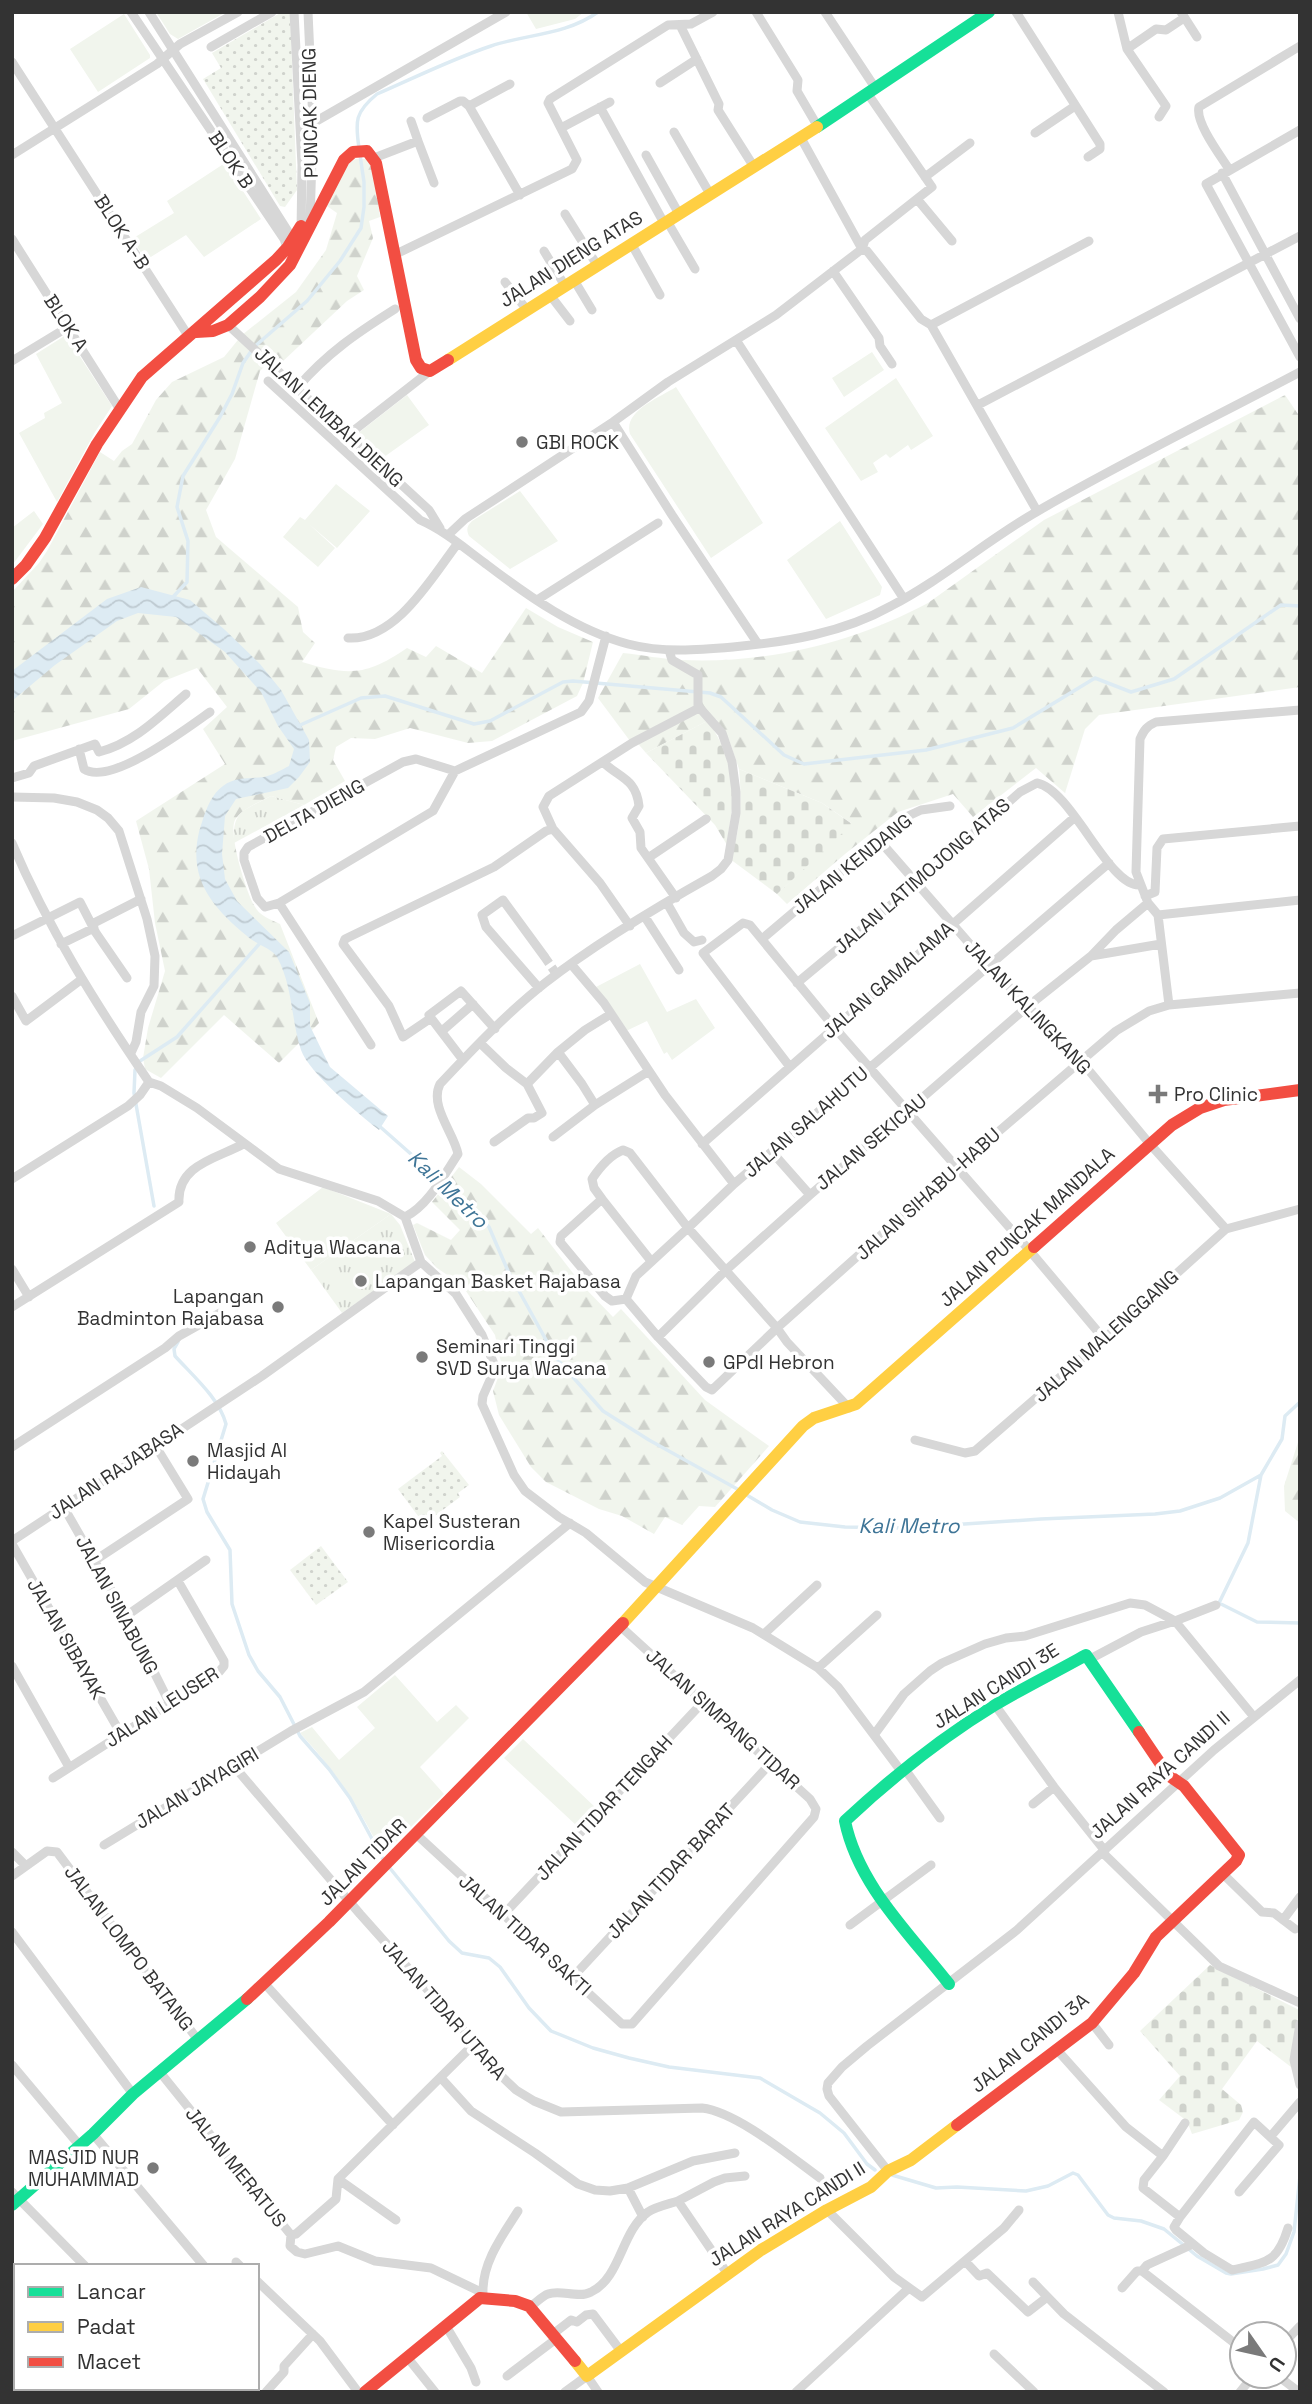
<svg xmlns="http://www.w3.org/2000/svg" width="1312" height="2404" viewBox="0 0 1312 2404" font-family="'Space Grotesk',sans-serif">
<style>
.grass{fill:#f1f5ed}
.forest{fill:url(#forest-firs)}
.cemetery{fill:url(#cemetery-stones)}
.park{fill:url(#park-tufts)}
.garden{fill:url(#garden-dots)}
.water{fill:url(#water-waves)}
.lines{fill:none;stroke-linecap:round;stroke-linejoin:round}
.stream{stroke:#ddebf3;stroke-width:3.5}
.street-tunnel{stroke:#d6d6d6;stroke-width:9;stroke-dasharray:9 4.5;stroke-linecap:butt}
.street{stroke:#d7d7d7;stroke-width:9}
.fast{stroke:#16e098;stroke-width:12}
.slow{stroke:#ffcf43;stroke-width:12}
.jam{stroke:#f24e42;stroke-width:12}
.poi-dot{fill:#7a7a7a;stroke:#fff;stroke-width:2.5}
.labels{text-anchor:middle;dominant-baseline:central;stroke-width:7;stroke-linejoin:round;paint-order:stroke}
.street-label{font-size:19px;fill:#333;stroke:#fff}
.poi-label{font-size:19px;fill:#333;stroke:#fff;text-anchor:start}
.water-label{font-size:21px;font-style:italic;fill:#3f7597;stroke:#fff}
</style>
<defs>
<pattern id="forest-firs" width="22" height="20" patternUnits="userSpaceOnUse" patternTransform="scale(1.75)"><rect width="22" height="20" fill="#f1f5ed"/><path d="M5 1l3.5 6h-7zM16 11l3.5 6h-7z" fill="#cfd2cc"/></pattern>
<pattern id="cemetery-stones" width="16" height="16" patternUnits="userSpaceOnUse" patternTransform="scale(1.75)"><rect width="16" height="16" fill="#f1f5ed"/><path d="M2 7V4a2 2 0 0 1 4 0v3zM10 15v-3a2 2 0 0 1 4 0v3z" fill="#cfd2cc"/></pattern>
<pattern id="park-tufts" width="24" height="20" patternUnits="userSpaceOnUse" patternTransform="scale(1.75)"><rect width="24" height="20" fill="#f1f5ed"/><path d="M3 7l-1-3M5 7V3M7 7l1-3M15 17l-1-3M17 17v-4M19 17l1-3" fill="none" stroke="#cfd2cc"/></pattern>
<pattern id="garden-dots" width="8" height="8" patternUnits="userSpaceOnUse" patternTransform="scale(1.75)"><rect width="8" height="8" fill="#f1f5ed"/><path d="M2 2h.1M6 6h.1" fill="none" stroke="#cfd2cc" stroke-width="1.8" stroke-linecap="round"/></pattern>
<pattern id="water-waves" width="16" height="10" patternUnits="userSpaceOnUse" patternTransform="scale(1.75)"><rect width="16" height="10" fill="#ddebf3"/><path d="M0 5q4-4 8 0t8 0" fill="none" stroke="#becad1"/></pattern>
</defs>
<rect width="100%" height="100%" fill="#fff"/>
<path class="grass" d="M156,12H226L178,39L170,34Z
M526,12H584L575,19L536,29Z
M124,14L150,55V58L98,92L70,49Z
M225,163L261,219L204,257L186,235L146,260L132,239L174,213L167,201Z
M66,335L112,406L95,432L57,502L19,433L45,418L44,413L62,403L36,354Z
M872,352L884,370L844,397L832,378Z
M896,378L933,436L911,450L908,445L890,458L886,454L873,463L878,472L861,481L825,428Z
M676,387L763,523L711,558L630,434C623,411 659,398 676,387Z
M407,395L429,425L384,457L357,434Z
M336,484L370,511L337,548L309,524L335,548L318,567L283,537L300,517L305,520Z
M520,491L558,541L510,569L469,536C466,529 467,526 472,521Z
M34,511L43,524L13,564L12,528Z
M840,521L882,587L880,595L826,619L787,560Z
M640,964L667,1012L696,999L715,1028L672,1060L667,1052L664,1054L647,1021L626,1031L596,987Z
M323,1187L391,1214L311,1270L276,1223Z
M395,1675L437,1722L456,1705L469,1718L420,1767L444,1794L383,1855C358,1806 338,1774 300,1733L312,1727L339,1760L375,1728L357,1707Z
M523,1739L595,1807L577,1826L504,1758Z"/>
<path class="forest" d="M355,159H369L374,168L380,217L369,221L373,238L357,276L364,290L347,301L281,363L274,356L260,371L235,459L206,510L216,537L298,607L303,632L315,643L302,662C349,676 366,676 407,648L426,657L436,646L482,673L526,608L558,627L593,642L583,683L577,696L492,741L468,743L410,728L375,739L351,738L336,747L333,760L345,781L304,805L271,796C260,802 241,809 235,820C228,833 246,892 254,905C259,916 270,919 280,924L319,1023L279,1063L224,1015L161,1078L145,1069L143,1058L148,1028L165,971L155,923L149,869L136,821L225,764L203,729L227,707L197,668L164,681L129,709L12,741V592L39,563L47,551L100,452L114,461L122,451L132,444L156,400L172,382L224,357L242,335L296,292L326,250L337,213L324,204L343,168Z
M1285,395L1300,417V687L1099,715L1085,729L1065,793L1036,768L973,817L953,794L898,812L845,854L787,904L777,894L851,823L822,803L739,769L729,740L716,719L707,721L646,753L634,739L630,741L598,698L623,653C642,655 662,659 681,660C767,664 853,643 928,603L1044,520Z
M459,1167L481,1184L531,1234L538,1228L583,1286L613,1317L621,1309L705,1400L769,1446L715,1507L699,1506L682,1525L665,1517L654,1534L622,1516L599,1509L546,1482L531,1467L499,1415L493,1391L502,1367L495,1335L462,1285L437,1268L425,1255L413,1225L417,1223L451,1240L460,1230L432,1202Z
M1300,1436V1523L1285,1511L1284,1486Z"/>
<path class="cemetery" d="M707,721C723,740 732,768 733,794C733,811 728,829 727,845L715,825L646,753Z
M739,769L822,803L852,824L777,894L730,859C741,830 742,801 739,769Z
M1210,1965L1299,2010L1291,2067L1257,2041L1222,2089L1241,2105L1243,2112L1239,2120L1192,2134L1187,2121L1159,2100L1180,2076L1140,2031Z"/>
<path class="park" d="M271,796L304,805L234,843C232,809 244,811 271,796Z
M391,1214L400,1225L415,1262L342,1313L311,1270Z"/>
<path class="garden" d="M282,12H290L297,190L285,207L280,206L203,79L221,68L212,53Z
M442,1451L469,1485L458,1493L460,1497L424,1524L398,1489L442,1456L440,1453Z
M321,1546L348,1582L316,1605L290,1570Z"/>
<path class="water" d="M141,587L190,600L225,630L260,664L281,690L309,740L310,762L299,777L288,788L236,799L225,816L222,854L225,879L237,901L289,952L310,1003V1026L330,1067L388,1116L379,1130C359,1114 309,1073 301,1050C291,1020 293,986 277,957C272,948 255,944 247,936C212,907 188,879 199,832C204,816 209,796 223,786C236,776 250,779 264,777C273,775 281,770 289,766L294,749L278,726L261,692L225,652L176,617L138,613L117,621L55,665L12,701V671L107,599Z"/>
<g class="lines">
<path class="stream" d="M359,148C355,121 355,112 377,94C414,78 452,59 491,46C527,34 566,35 598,12
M172,598L187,582L188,541L177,507L183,476L220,417L232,394L243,363L254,347L307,301L340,261L361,228L364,207V182L360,155
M298,726L361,698L385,696L474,724L490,721L563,682L573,681L710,693L721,697L784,755L804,764L926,750L1013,728L1095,678L1131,692L1174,679L1281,605L1300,606
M377,1124L463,1200L489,1227L508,1271L556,1358L603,1411L649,1440L739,1490
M154,1206L134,1093L135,1070L140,1061L177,1037L261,942
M186,1329L197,1314
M178,1342L174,1349L175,1356C193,1376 219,1398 226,1424L203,1499L207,1512L230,1550L232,1604L249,1655L258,1671L280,1697L300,1736L329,1769L350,1798L384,1861
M1261,1475L1248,1543L1219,1603L1257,1622L1300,1623
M745,1494L772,1510L800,1522L845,1527L903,1528L1041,1519L1155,1514L1180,1511L1220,1498L1261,1475L1282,1439L1285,1416L1300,1402
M389,1867L449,1941L462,1953L489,1958L500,1967L529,2008L551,2031L593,2048L629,2058L669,2067L760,2078L820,2113L844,2133L867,2164L875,2170
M892,2175L936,2188L957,2187L1026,2191L1048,2186L1073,2173L1078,2175L1108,2215L1114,2218L1141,2221L1164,2229L1197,2256L1226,2273L1231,2274L1263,2269L1278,2265L1286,2254L1294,2232L1300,2176"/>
<path class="street-tunnel" d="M544,956L555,972"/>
<path class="street" d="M131,12L284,239L288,250
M149,12L294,241
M294,12L302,165L301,231
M308,12L313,123L310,223
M756,12L798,80L797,91L818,127
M825,12L876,89
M1016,12L1100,144V149L1088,157
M1118,12L1127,49L1166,106L1159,117
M1181,12L1197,37
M680,25L719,104L718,110L754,167
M211,47L272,12
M1127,49L1156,29L1166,30L1184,18
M12,62L189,337
M660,83L697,59
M510,84L469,106L520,195
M600,107L664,223
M427,118L460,101H463L469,106
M411,121L418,141
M300,126L313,123L506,12
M561,128L610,102
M1300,130L1206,184L1300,357
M674,132L710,194
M1035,133L1075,106
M801,138L862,249L867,251L921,319L931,325L1037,511
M12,155L157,64L180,44L238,12
M646,155L679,214
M374,158L418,141L434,183
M1229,169C1220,155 1195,122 1199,107L1300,46
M1222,173L1300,319
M925,177L970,143
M917,199L952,241
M565,214L597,265
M667,221L695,269
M12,239L119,408
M631,243L660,295
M544,251L565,286
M396,254L572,169L577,160L548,103L550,99L668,25L691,24L713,12
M833,271L879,338L880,346L892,364
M574,280L592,310
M505,282L527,310
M550,295L570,321
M228,325L429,510L440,528
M931,325L1089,241
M736,340L904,599
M12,361L68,327
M268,381L420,520C445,531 464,548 486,564C528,596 576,630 628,644C662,653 699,650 733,647C787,642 843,633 891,606C943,579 987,540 1038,511C1123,462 1213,418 1300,372
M297,388C327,353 357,333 395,309
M978,405L1300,236
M613,422L672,515L758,644
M348,435L430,371
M448,535L465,519L613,422L668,382L776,315L862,249L865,240L932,187L868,94
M537,600L658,523
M348,638C396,641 432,577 458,543
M79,749L84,769C110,787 187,728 210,712
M603,762C619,778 636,778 639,806L632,818L640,832L641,848L676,898
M455,771L433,811L279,903L265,907L257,898L244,860V853L248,847L403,762L416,759L455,771L581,712L589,701L606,636
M12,778L29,773L34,766L95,744L99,752C134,743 159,717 186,694
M12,797L54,798L77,802L97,810L108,818L119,831L147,919L155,956L154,986L141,1012L136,1042L131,1053
M553,829L543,807L549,796L632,743L699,708
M879,840L989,966L1081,1061L1149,1143L1226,1229
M12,843C48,928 97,1006 149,1082L161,1086L197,1108L279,1169L378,1201L405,1217L421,1262L456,1294L482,1335L494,1364V1371L483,1396L482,1404L514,1475L525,1491L559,1517L586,1533L645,1582L753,1628L818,1668L838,1687L901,1771
M648,858L706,819
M1145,896L1155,892L1157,848L1163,839L1300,826
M279,903L371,1045
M667,903L684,933L694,942L702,940
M1148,903L1116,930L1091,956L1161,944
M1158,915L1300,900
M645,917L679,970
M92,924L141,899
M12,936L80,902L96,933L127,978
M762,939L906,817L921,810L950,806
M61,944L94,928
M571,964L604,1003L665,1095L734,1184
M797,983L916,884L1020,792L1037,783C1072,790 1109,888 1140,885
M539,988L486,927L482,915L503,900L544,956
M12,996L26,1021L82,979
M1169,1005L1158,915L1148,903L1136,872L1140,739C1144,730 1147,726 1156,722L1300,710
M431,1018L429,1015L461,991L495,1029
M442,1031L473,1004
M480,1043L506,1068L527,1084L558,1052L585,1030L611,1014
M558,1052L582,1084L595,1105
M463,1060L431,1018L403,1037L389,1006L343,944L345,939L494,867L546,831L553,829L600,883L630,926
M790,1067L703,953L743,923L750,925L834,1027L1030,1251L1104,1339
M553,1137L595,1105L649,1071
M494,1142L528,1118H534L542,1113L527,1084
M702,1144L1075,817
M772,1152L810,1195
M12,1179L128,1106L140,1095L149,1082
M602,1199L651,1261
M405,1217C428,1206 444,1175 458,1154C454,1133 429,1106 440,1084C473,1049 507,1013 545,983C596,943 655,908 712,876L721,869L728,860L736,813V792L732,762L722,733L698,706V675L672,660L669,650
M12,1269L29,1297
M626,1299L612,1301L605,1296L560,1242L561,1236L602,1199L594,1188L592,1179C600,1167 610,1155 623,1150L630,1153L688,1228L636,1276L626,1299L658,1337L706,1387L712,1390L777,1328L963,1162L1081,1061L1116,1031L1149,1011L1169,1005L1300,993
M12,1307L179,1202C177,1164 219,1158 243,1144
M658,1337L725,1271L810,1195L1027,1007L1091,956
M849,1408L787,1342L777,1328L688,1228L734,1184L1109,863
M915,1440L965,1453L975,1451L1104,1339L1226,1229L1300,1209
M12,1447L165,1348L179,1336L220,1313
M63,1506L126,1616L170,1704
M12,1541L262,1376L421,1262
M12,1544L121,1734
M94,1561L188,1499L155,1445
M126,1616L206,1560
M764,1634L817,1585
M1090,1659L1141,1632L1175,1621L1254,1717
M12,1666L69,1767
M818,1668L877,1615
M995,1705L1054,1787L1105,1851
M874,1735L904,1694L930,1671L942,1663L985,1644L1006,1638L1025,1636L1130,1603L1145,1605L1175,1621L1216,1605
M233,1765L360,1914L475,2043L494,2069L516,2090L534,2101L561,2112L702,2108C737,2112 791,2157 820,2178
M904,1768L940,1818
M53,1778L219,1672L224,1666V1661L178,1581
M1033,1804L1054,1787
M417,1835L622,2024H632L814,1817L816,1809L810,1799L620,1626
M104,1845L291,1731L364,1692L570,1523
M12,1852L25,1865
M1103,1853L1219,1966L1300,2003
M1223,1874L1262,1912L1274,1913L1295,1929
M12,1876L47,1851L57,1852L198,2040
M503,1915L704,1701
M1283,1920L1300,1897
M850,1925L931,1865
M12,1932L133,2094
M572,1978L770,1764
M265,1984L393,2125
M1092,2023L1109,2045
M1300,2024L1294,2060L1300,2085
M1058,2051L1126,2127L1163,2156L1144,2180L1143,2188L1180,2217L1174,2227L1176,2230L1204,2253L1232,2270C1266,2262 1277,2264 1288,2228
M12,2065L80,2146
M159,2071L291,2235L296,2234L336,2199L338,2179
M441,2078L471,2111L535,2153L578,2184L595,2190L610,2191L628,2188L693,2161L735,2153
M93,2134L204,2266
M1271,2136L1300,2102
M1163,2156L1185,2123
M888,2171L829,2096L827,2089L828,2083L842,2067L867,2046L1017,1930L1214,1750L1300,1680
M338,2179L475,2043
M338,2179L396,2220
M628,2188L643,2217
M12,2192L85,2266
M678,2201L714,2182L725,2178L745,2176
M827,2210L894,2277L922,2297L1004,2228L1019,2210
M1180,2217L1254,2122L1279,2145L1239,2192
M291,2235L290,2246L297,2252L305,2254L338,2246L375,2261L431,2268L483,2293L480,2298
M1193,2244L1147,2265L1142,2271L1242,2349
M965,2261L979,2276L987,2273L1028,2312L1046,2298
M236,2262L240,2266
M257,2281L320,2341L358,2392
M1033,2282L1064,2314L1164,2392
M1122,2288L1137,2271H1142
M483,2293C482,2263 502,2236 518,2211
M530,2307C536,2303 542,2296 548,2294C561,2289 578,2299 591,2292C621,2278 621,2231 648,2212C655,2207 669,2204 678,2201L727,2273
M446,2326L471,2368L476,2382
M553,2334L571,2320L577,2322L586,2315L593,2314L620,2350
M12,2341L16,2345
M1284,2343L1300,2326
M994,2354L1034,2392
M407,2357L435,2392
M507,2376L556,2339
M1278,2376L1299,2392
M58,2388L61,2392
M266,2392L284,2372V2366L313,2334
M565,2392L587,2376L598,2392
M796,2392L909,2288
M1240,2392L1253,2376"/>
<path class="fast" d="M817,127L989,12
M949,1984C910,1934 858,1885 845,1821C891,1778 941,1738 995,1705C1025,1687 1056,1672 1086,1655L1139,1732
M12,2205L93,2134L133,2094L247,1999"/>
<path class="slow" d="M448,360L817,127
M623,1623L803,1426L814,1418L856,1404L1034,1247
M575,2361L587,2376L761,2250L827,2210L871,2187L888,2171L911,2160L957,2125"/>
<path class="jam" d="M196,332L213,331L228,325L260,297L290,265L344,160L353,152L367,151L376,163L416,360L421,368L430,371L448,360
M12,579L26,565L45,538L97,444L142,377L276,260L288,247L301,226
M1034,1247L1172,1125L1200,1108L1224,1100L1300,1090
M247,1999L329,1922L623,1623
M957,2125L1092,2023L1134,1973L1156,1937L1236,1861L1239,1855L1184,1786L1168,1775L1139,1732
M365,2392L480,2298L515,2301L529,2306L575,2361"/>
</g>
<g class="poi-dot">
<circle cx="522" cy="442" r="7"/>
<path d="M1154.5 1083.5h7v7h7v7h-7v7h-7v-7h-7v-7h7z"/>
<circle cx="250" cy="1247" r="7"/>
<circle cx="361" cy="1281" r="7"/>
<circle cx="278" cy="1307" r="7"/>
<circle cx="422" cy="1357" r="7"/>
<circle cx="709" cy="1362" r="7"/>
<circle cx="193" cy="1461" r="7"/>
<circle cx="369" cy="1532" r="7"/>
<circle cx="153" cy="2168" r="7"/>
</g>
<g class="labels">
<g class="street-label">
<text transform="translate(310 113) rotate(-91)">PUNCAK DIENG</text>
<text transform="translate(231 160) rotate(56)">BLOK B</text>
<text transform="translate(122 232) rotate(57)">BLOK A-B</text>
<text transform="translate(571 259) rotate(-32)">JALAN DIENG ATAS</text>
<text transform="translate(66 323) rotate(57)">BLOK A</text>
<text transform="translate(329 417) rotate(43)">JALAN LEMBAH DIENG</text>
<text transform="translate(314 811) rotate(-29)">DELTA DIENG</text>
<text transform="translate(852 864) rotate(-39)">JALAN KENDANG</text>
<text transform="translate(922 876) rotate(-41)">JALAN LATIMOJONG ATAS</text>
<text transform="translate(888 980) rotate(-41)">JALAN GAMALAMA</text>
<text transform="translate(1028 1007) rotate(47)">JALAN KALINGKANG</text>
<text transform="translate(806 1122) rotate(-41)">JALAN SALAHUTU</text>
<text transform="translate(871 1142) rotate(-40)">JALAN SEKICAU</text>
<text transform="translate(928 1194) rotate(-42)">JALAN SIHABU-HABU</text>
<text transform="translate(1027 1227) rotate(-42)">JALAN PUNCAK MANDALA</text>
<text transform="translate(1106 1336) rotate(-42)">JALAN MALENGGANG</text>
<text transform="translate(116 1471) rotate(-34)">JALAN RAJABASA</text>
<text transform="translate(117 1605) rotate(62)">JALAN SINABUNG</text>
<text transform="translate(66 1639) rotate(60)">JALAN SIBAYAK</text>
<text transform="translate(996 1686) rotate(-32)">JALAN CANDI 3E</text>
<text transform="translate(162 1707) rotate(-33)">JALAN LEUSER</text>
<text transform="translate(723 1719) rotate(42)">JALAN SIMPANG TIDAR</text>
<text transform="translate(1160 1775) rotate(-42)">JALAN RAYA CANDI II</text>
<text transform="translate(197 1788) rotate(-31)">JALAN JAYAGIRI</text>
<text transform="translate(604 1808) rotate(-47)">JALAN TIDAR TENGAH</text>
<text transform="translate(363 1862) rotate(-45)">JALAN TIDAR</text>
<text transform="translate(671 1871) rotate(-47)">JALAN TIDAR BARAT</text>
<text transform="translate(525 1935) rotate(42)">JALAN TIDAR SAKTI</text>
<text transform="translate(129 1948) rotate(53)">JALAN LOMPO BATANG</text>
<text transform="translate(444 2010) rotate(49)">JALAN TIDAR UTARA</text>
<text transform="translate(1030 2043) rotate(-39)">JALAN CANDI 3A</text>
<text transform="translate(236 2167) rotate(51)">JALAN MERATUS</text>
<text transform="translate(787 2214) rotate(-32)">JALAN RAYA CANDI II</text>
</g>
<g class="poi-label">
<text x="536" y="442">GBI ROCK</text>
<text x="1174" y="1094">Pro Clinic</text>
<text x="264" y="1247">Aditya Wacana</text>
<text x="375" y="1281">Lapangan Basket Rajabasa</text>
<text x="264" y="1296" text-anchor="end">Lapangan<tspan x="264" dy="22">Badminton Rajabasa</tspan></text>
<text x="436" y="1346">Seminari Tinggi<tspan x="436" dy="22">SVD Surya Wacana</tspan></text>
<text x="723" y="1362">GPdI Hebron</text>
<text x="207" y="1450">Masjid Al<tspan x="207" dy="22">Hidayah</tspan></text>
<text x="383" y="1521">Kapel Susteran<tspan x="383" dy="22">Misericordia</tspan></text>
<text x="139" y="2157" text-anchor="end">MASJID NUR<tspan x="139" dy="22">MUHAMMAD</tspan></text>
</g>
<g class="water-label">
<text transform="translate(448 1189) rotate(44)">Kali Metro</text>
<text x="909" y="1525">Kali Metro</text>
</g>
</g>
<rect width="1312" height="2404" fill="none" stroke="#333333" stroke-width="28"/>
<rect x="14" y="2264" width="245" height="126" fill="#ffffff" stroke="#adadad" stroke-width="2"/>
<rect x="28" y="2287" width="35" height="10" fill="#16e098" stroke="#adadad" stroke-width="2"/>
<text x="77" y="2299" font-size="21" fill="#333333">Lancar</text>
<rect x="28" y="2322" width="35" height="10" fill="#ffcf43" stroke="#adadad" stroke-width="2"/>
<text x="77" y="2334" font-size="21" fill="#333333">Padat</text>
<rect x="28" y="2357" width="35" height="10" fill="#f24e42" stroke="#adadad" stroke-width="2"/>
<text x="77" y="2369" font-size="21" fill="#333333">Macet</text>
<g transform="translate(1263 2355) rotate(124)"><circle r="33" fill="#ffffff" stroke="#adadad" stroke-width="2"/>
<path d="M0-5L12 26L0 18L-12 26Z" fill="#7a7a7a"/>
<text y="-10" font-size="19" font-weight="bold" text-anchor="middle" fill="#333333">U</text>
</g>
</svg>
